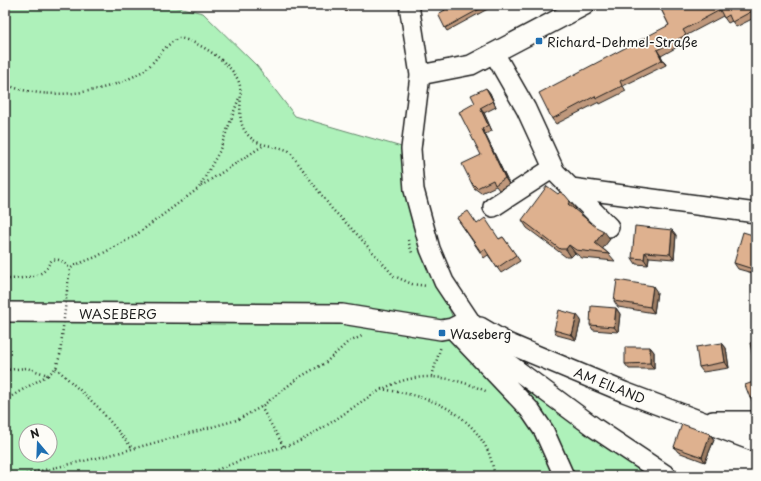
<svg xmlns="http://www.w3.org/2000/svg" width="761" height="481" viewBox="0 0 761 481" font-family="'Playpen Sans',sans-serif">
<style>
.green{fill:#aef1ba;stroke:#65866b;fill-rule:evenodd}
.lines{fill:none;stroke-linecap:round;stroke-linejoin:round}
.minor-casing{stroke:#1c1c1c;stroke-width:22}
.path{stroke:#1c1c1c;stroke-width:2.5;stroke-dasharray:1 3;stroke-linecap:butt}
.minor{stroke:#fdfcf7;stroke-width:19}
.path-bridge{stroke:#1c1c1c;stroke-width:2.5;stroke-dasharray:1 3;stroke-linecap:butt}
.wall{fill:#bf987b;stroke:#1c1c1c}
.shaded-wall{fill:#9b7c64;stroke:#1c1c1c}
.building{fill:#deb18f;stroke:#1c1c1c}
.poi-dot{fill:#1f6fb2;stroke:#fdfcf7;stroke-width:1.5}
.labels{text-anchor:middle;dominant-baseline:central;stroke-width:3.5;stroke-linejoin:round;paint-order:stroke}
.poi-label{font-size:13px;fill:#1c1c1c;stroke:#fdfcf7;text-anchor:start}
.street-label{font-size:13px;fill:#1c1c1c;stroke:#fdfcf7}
</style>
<rect width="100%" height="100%" fill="#fdfcf7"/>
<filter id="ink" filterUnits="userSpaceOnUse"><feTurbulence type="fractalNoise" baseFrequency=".025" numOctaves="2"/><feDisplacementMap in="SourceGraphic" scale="8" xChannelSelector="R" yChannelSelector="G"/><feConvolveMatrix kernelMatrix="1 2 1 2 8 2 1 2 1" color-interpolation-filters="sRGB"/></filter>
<g filter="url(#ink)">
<path class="green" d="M5,5H169L203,13L257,66L295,116L405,148L429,262L453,318L651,476H5ZM26,431H50V455H26Z"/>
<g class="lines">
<defs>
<path id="minor" d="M409,5L420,75L411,149L414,190L430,249L444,282L484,342L510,365L595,428L667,476
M494,53L526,109L555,172L609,227
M420,75L471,65L585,5
M571,188L756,213
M493,207L553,168
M5,312L342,314L441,330L452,328L468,320
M480,327L507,343L624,392L756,442
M452,328L529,409L544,431L564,476
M713,421H756"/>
</defs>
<use href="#minor" class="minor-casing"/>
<path class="path" d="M5,84C45,102 107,94 143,71C158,61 160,48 179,38C199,41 236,65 240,86C243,105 234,123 251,138C261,147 277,145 289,151L332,209L354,231L394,276L412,284L427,286
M201,186L264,145
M408,240L412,253
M5,279C15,279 38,278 45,270C48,267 49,263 52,260C61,258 65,263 70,269
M67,291L70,269L75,265L96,257L133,237L199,188L219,152L239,98
M56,368L98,407L133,449
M5,370L27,368L48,375L56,368L60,355
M432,376L441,346
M381,389C425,396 464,406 487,449C491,457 493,468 495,476
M5,400L48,375
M261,407L284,447
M18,476L110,455L237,420L261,407L298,378L325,363L347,343L362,336
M202,476C223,467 244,459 265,452C277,448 289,446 300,441C373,403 396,351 488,392
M412,476C420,471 428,470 435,476"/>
<use href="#minor" class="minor"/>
<path class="path-bridge" d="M60,355L67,291"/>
</g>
<path class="wall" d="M339,5H353L346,12Z
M442,5H495L447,31L445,28V10Z
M659,5H756V17L736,27L732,21L728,23L723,16L687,35L690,40L661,56L666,65L623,86L626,91L600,104L599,102L556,124L552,119L669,25Z
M486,88L490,93L496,107L484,113L492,131L485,134L509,184L499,190L496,186L481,193L474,188L471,182L481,155L475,103Z
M576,209L575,210L610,239L602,248L609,254L615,261L582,258L575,253L571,257H566L527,228L522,220Z
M457,218L477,224L499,239L503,237L520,261L501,273L488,255L484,258Z
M672,230L676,235L674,259L649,257L648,265L636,264L632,258Z
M756,236V274L738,269L734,263Z
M657,292L654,313L618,307L614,301Z
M616,308L620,314L618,332L593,330L590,325Z
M581,320L576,340L557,335L554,330Z
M756,342V362L753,358Z
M722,343L726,348L729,368L703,372L699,367Z
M650,347L654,352V369H629L625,364Z
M756,381V400L752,401L750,398Z
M710,434L714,440L705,462L678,452L674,447Z"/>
<path class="shaded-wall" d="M657,50L661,56L666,65L662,60Z
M486,88L490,93L496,107L493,101Z
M480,108L484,113L492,131L488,125Z
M482,129L485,134L509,184L505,178Z
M570,201L576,209L574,211L568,204Z
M672,230L676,235L674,259L670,254Z
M604,231L610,239L601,251L595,243Z
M569,245L575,253L571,257L566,249Z
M645,252L649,257L648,265L644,259Z
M653,286L657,292L654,313L650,307Z
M616,308L620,314L618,332L614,327Z
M577,315L581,320L576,340L572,335Z
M722,343L726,348L729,368L725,362Z
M650,347L654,352V369L650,363Z
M710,434L714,440L705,462L702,457Z"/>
<path class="building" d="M442,5H487L445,28L438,14L445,10Z
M659,5H756V9L732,22L729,15L724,18L720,10L683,30L686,35L657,50L662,60L620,81L622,86L596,99L595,96L552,119L539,93L669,25Z
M486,88L493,101L480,108L488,125L482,129L505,178L495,185L493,180L477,188L471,182L462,164L481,155L459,112L475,103L471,95Z
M547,186L558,194L560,192L565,195L570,201L568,204L596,227L604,231L595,243L609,254L576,250L569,245L566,249H560L522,220Z
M468,211L477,224L485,218L499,239L503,237L516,255L497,268L485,249L481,252L457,218Z
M635,226L672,230L670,254L645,252L644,259L632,258Z
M743,232L756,236V270L734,263Z
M617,280L653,286L650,307L614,301Z
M591,306L616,308L614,327L590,325Z
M559,310L577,315L572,335L554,330Z
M756,342V357L753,358L750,343Z
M722,343L725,362L699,367L696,347Z
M625,347H650V363L625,364Z
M756,381V396L750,398L745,385Z
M682,424L710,434L702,457L674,447Z"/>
</g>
<g class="poi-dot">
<rect x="535" y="37" width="8" height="8" rx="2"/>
<rect x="438" y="329" width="8" height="8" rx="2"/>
</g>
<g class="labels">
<g class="poi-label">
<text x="547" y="41">Richard-Dehmel-Straße</text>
<text x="450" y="333">Waseberg</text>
</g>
<g class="street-label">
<text x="118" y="313">WASEBERG</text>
<text transform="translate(610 385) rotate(22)">AM EILAND</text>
</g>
</g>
<rect width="761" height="481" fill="none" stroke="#fdfcf7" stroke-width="20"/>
<rect x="10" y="10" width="741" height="461" fill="none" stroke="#1c1c1c" stroke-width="1.5" filter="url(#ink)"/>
<g transform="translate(38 443) rotate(341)"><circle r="19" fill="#fdfcf7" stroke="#a3a29f"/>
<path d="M0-3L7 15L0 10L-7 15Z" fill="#1f6fb2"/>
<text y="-6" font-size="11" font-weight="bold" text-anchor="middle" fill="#1c1c1c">N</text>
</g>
</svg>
